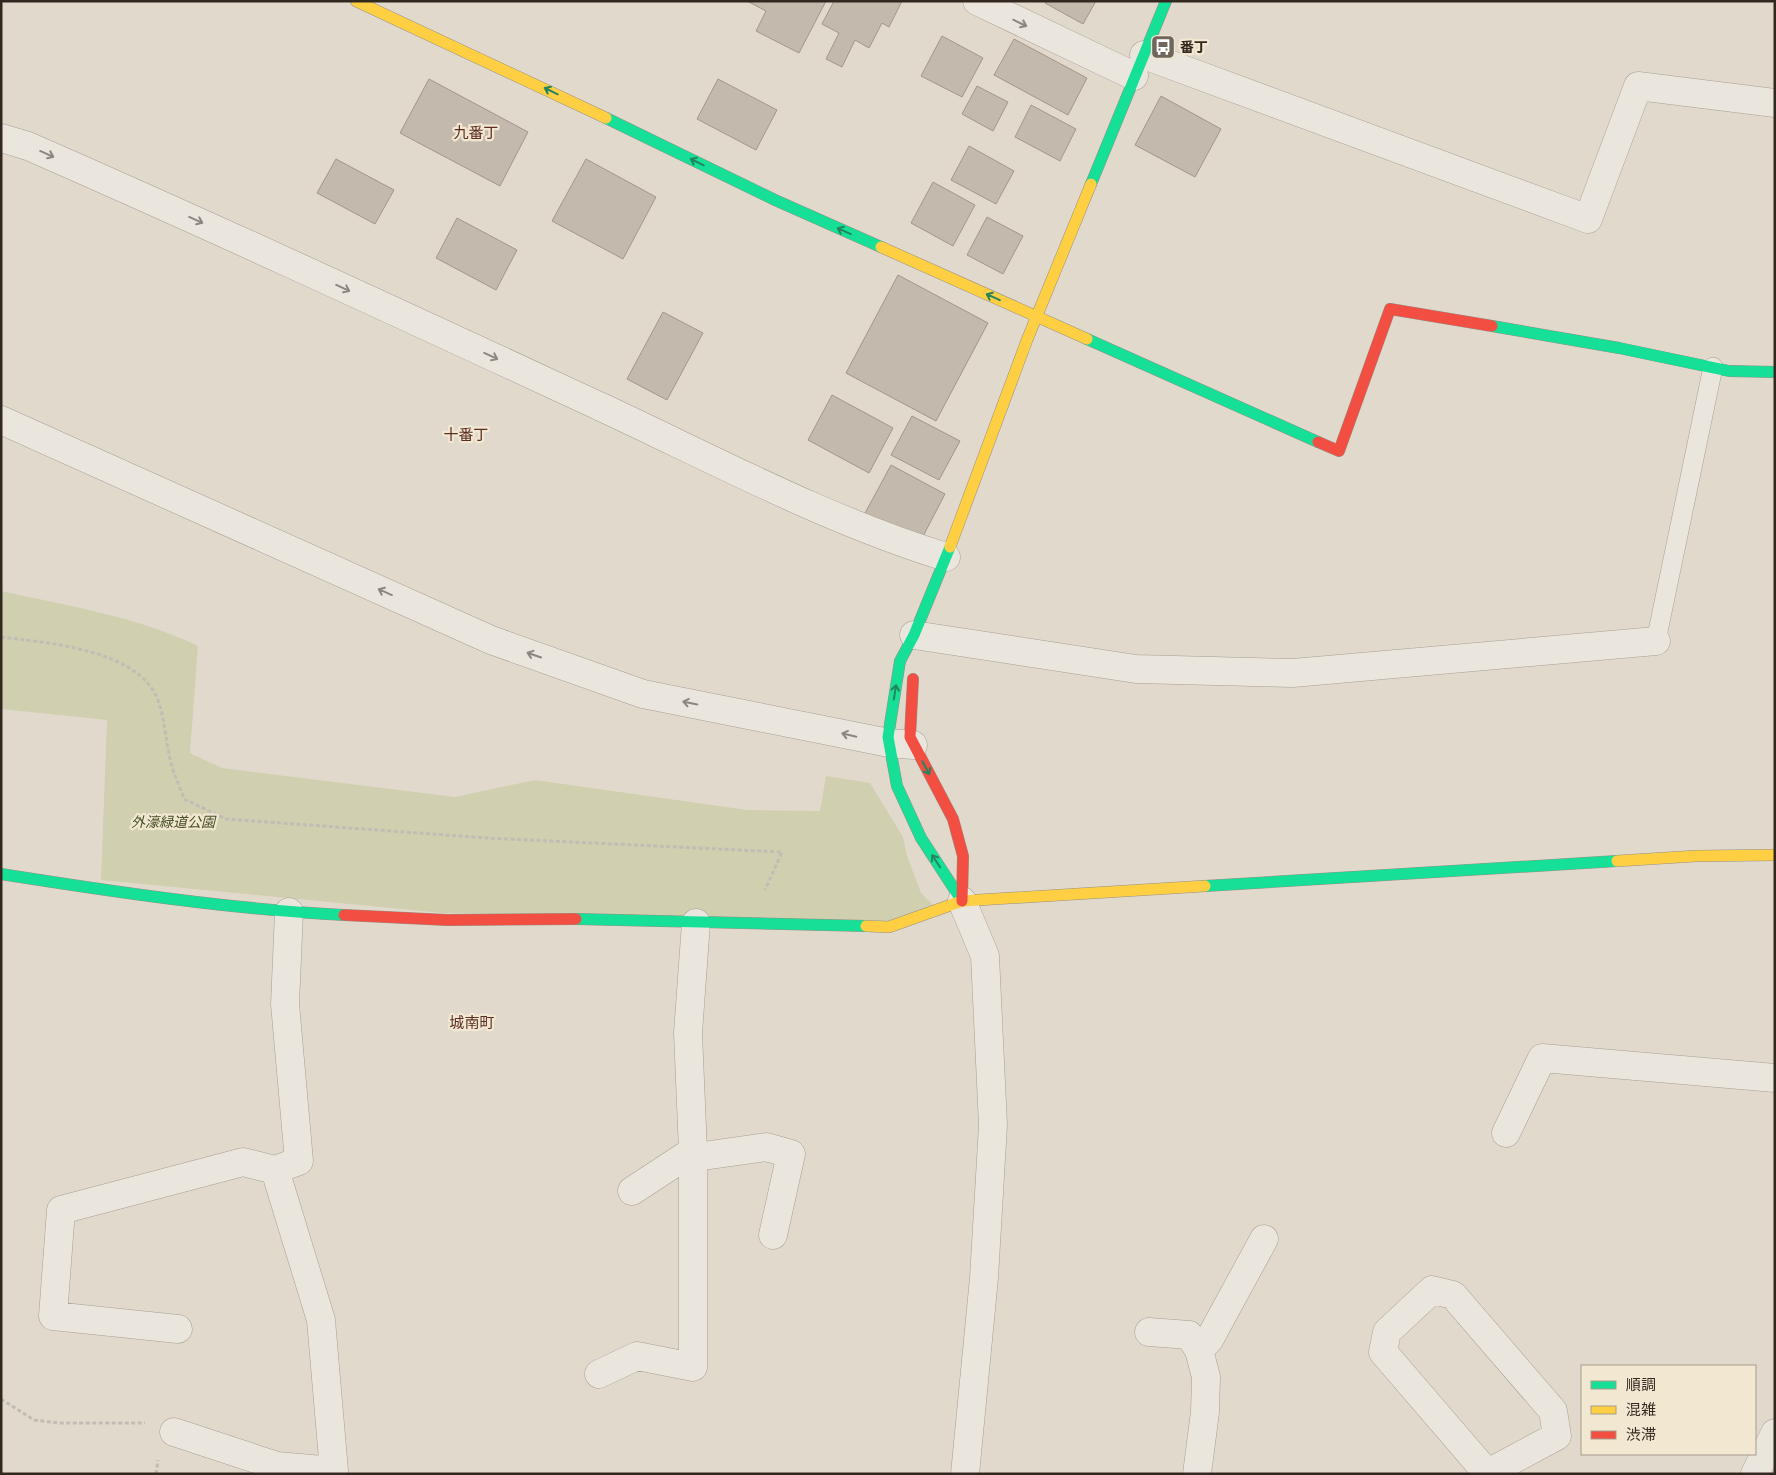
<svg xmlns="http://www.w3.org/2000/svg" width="1776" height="1475" viewBox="0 0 1776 1475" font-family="'Libre Baskerville','Noto Sans JP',serif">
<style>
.green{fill:#d0cfb0}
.building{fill:#c4b9ad;stroke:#a1968c}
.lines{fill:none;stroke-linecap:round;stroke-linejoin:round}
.lane-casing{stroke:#a69f95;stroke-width:20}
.street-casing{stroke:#a69f95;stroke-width:29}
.fast-casing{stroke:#968f85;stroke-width:12}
.slow-casing{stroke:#968f85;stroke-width:12}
.jam-casing{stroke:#968f85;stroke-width:12}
.path{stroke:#c2bcb4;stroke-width:3;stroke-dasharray:4 2.5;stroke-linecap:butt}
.lane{stroke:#eae5dd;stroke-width:19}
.street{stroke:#eae5dd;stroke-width:28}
.fast{stroke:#16e098;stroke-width:11}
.slow{stroke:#ffcf43;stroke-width:11}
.jam{stroke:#f24e42;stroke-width:11}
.oneway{stroke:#8e867e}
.oneway2{stroke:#24845c}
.labels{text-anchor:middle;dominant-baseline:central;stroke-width:4.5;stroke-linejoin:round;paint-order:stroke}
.poi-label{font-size:14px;font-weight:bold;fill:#33281f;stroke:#f2e8d2;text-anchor:start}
.park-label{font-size:14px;font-style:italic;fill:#454e27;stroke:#f2e8d2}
.neighbourhood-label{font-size:15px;fill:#5c2d22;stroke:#f2e8d2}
</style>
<rect width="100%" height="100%" fill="#e1dacc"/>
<path class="green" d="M1,591C68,606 136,616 198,646L190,753L222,768L455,797L535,780L747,810L820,811L826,776L870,783L903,837L907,856L921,893L938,910L893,921L442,913L101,880L107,720L1,709Z"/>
<path class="building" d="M747,1H826L799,53L756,31L766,11Z
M834,1H902L889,27L882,23L869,48L855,40L842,67L826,59L839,33L822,24Z
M1046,1H1096L1083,24L1045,3Z
M942,36L983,58L962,97L921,76Z
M1014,39L1087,78L1068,115L994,75Z
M429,79L528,132L500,186L400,133Z
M718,79L777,110L756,150L697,119Z
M977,86L1008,102L993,131L962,114Z
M1161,96L1221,129L1195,177L1135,145Z
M1031,105L1076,129L1060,161L1015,137Z
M969,146L1014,171L996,204L951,180Z
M336,159L394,190L375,224L317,193Z
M586,159L656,197L623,259L552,221Z
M933,182L975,205L953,246L911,223Z
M987,217L1023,236L1003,274L967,255Z
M457,218L517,250L496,290L436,258Z
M898,275L988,323L936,421L846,373Z
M663,312L703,333L667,400L627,379Z
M832,395L893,428L869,473L808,440Z
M912,416L960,441L939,480L891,455Z
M891,465L945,494L919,544L864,515Z"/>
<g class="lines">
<defs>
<path id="lane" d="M1656,641L1713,367"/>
<path id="street" d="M977,1L1134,76
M1144,55L1588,219L1638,86L1775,103
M1,138L28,146C220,230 409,318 599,406C713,459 826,520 946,557
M1,420L491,640L643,694L889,743L913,745
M914,635L1136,669L1293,673L1656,641
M962,901L985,956L993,1125L984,1278L965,1474
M1506,1133L1542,1058L1775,1078
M632,1191L693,1151L703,1156L766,1147L791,1154L773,1235
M178,1329L53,1316L61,1210L243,1162L275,1170
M1149,1332L1189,1335L1199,1350
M599,1374L637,1356L693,1367V1151L688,1033L696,923
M174,1432L277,1466L334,1471L321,1320L275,1170L299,1161L285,1004L289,912
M1197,1474L1205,1412L1206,1377L1199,1350L1209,1340L1264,1239
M1486,1474L1557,1436L1553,1411L1453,1295L1432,1290L1387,1332L1383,1352L1487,1473
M1755,1474L1775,1433"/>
<path id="fast" d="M606,118L775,200L881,247
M1091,184L1166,1
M1492,326L1619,348L1729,371L1775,372
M1087,339L1318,442
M950,547L914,635L900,661L888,737L897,786L921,838L962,901
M1,874C115,892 229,909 344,915
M1205,886L1617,861
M576,919L866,926"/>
<path id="slow" d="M356,1L606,118
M881,247L1087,339
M950,547L1027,340L1091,184
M1617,861L1696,856L1775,855
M866,926L889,927L962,901L1205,886"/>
<path id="jam" d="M1318,442L1339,451L1390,309L1492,326
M913,679L910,737L953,819L963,856L962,901
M344,915L447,920L576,919"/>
</defs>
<use href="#lane" class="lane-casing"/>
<use href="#street" class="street-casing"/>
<use href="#fast" class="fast-casing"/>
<use href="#slow" class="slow-casing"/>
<use href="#jam" class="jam-casing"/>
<path class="path" d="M1,637C47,643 142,649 159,703C165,722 166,743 171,763C174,775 180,787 184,799L226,819L487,838L782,852L765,890
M1,1399L34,1420L60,1423H145
M156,1474L158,1460"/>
<use href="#lane" class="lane"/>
<use href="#street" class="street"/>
<use href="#fast" class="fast"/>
<use href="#slow" class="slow"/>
<use href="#jam" class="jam"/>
</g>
<defs><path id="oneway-shaft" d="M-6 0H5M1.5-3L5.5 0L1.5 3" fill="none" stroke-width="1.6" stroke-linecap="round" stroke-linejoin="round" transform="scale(1.25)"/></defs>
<g class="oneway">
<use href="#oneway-shaft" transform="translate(1020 23) rotate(26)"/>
<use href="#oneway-shaft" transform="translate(47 154) rotate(24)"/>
<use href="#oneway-shaft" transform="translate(196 220) rotate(24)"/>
<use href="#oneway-shaft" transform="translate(343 288) rotate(25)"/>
<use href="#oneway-shaft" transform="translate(491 356) rotate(25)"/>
<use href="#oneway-shaft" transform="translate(385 592) rotate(-156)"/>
<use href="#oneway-shaft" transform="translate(534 655) rotate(-161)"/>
<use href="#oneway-shaft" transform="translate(690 703) rotate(-169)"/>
<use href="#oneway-shaft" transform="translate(849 735) rotate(-167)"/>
</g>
<g class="oneway2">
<use href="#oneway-shaft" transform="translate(551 91) rotate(-154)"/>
<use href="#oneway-shaft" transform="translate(697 162) rotate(-154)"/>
<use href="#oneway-shaft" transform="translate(844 231) rotate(-156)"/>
<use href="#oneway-shaft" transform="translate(993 297) rotate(-156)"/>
<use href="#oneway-shaft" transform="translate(895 692) rotate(-81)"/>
<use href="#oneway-shaft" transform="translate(926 768) rotate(62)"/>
<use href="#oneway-shaft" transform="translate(936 861) rotate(-123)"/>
</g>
<defs>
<symbol id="bus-square" viewBox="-11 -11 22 22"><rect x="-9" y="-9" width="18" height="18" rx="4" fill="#70665c" stroke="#f2e8d2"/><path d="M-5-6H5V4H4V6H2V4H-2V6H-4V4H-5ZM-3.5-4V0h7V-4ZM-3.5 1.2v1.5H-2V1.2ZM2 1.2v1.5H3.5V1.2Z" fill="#fff"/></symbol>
</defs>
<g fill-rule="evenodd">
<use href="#bus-square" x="1149" y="33" width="28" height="28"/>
</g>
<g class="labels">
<g class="poi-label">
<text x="1180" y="47">番丁</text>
</g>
<g class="park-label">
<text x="173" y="822">外濠緑道公園</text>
</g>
<g class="neighbourhood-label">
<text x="476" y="132">九番丁</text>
<text x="466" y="434">十番丁</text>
<text x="472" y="1022">城南町</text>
</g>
</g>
<rect width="1776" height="1475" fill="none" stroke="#33281f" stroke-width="5"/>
<rect x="1581" y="1365" width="175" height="90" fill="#f2e8d2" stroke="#a69b8a"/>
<rect x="1591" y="1381" width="25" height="8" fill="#16e098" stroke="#a69b8a"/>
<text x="1626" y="1390" font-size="15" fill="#33281f">順調</text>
<rect x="1591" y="1406" width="25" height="8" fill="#ffcf43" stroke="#a69b8a"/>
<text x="1626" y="1415" font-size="15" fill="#33281f">混雑</text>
<rect x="1591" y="1431" width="25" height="8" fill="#f24e42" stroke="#a69b8a"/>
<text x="1626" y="1440" font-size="15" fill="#33281f">渋滞</text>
</svg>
